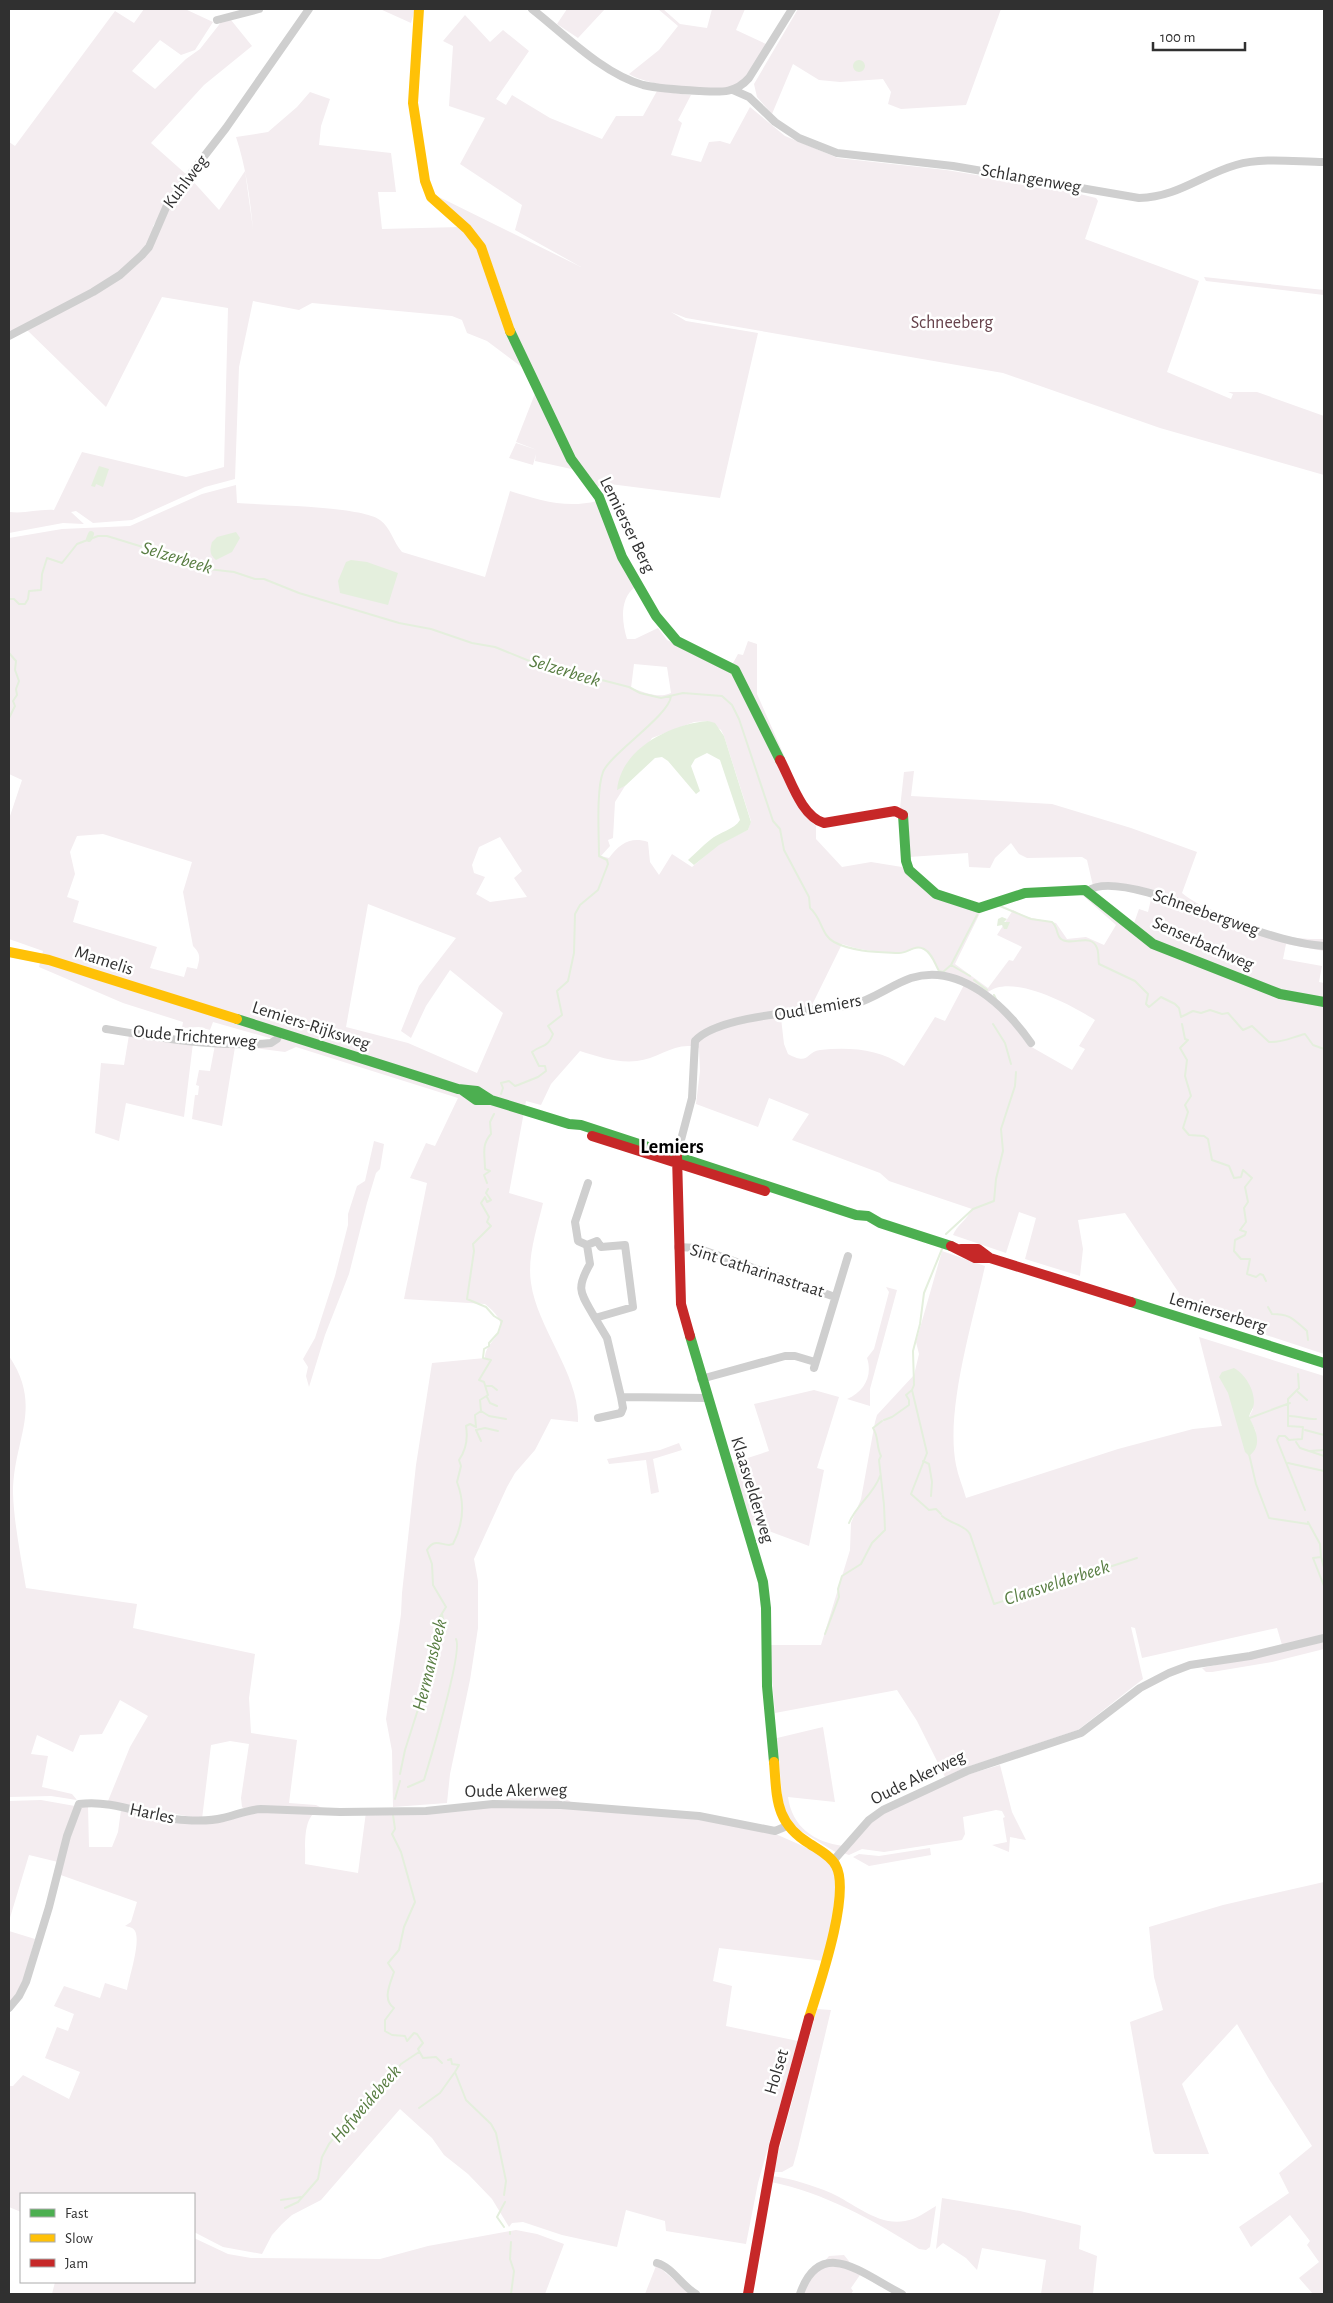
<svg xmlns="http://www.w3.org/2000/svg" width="1333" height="2303" viewBox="0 0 1333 2303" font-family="'Alegreya Sans',sans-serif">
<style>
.green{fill:#f4edf0;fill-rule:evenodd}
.water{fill:#e4efdd}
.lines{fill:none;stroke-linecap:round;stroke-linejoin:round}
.stream{stroke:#e4efdd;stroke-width:2}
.canal{stroke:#e4efdd;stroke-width:6}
.street{stroke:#cfcfcf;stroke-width:8}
.fast{stroke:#4caf50;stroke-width:10}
.slow{stroke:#ffc107;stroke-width:10}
.jam{stroke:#c62828;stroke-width:10}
.labels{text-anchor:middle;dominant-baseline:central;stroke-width:5;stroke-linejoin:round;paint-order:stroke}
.street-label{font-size:18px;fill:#303030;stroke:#fff}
.park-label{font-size:18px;fill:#66424b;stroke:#fff}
.water-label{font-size:19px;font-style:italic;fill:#587d42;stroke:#fff}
.quarter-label{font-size:20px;font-weight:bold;fill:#000;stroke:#fff}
</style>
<rect width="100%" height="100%" fill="#fff"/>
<path class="green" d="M144,9H185L213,22L195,50L181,55L160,40L132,71L155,89L186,59L200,49L222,21L231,20L252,46L204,85L151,143L187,175L153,226L155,230L147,247L120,274L9,333V142L15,146L115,11L134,23Z
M380,9H415L411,23Z
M567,9H605L578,38L557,24Z
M658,9H663L680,24L707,28L712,9H745L736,30L766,44C759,57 751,74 740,83C721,97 648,86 629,74L659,50L678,26Z
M798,9H1001L966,105L901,109L888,104L891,92L883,79L840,82L819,80L793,64L772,114L757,97L754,84Z
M465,15L490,42L503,30L529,51L496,99L506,105L512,95L550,118L602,139L616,116H643L657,91L691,95L678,120L682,123L671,155L701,162L709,142L720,141L730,144L750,107L785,136L838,158L946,170L1056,188L1096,198L1098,201L1085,239L1199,281L1167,372L1231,399L1233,394L1228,392H1257L1324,416V475L1160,428L1003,373L686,318L671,312L686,321L758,333L720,498L602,483L596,488L572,454L553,413L515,330L488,253L433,194L581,267L515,230L522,205L460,164L485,118L449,106L453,46L443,41Z
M310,92L330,99L321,126L319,145L391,153L396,192H378L382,229L460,227L478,248L523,368L487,341L467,333L462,320L452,316L312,303L299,310L253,301L239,367L235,479L205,487L132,520L93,523L76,511L71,512L84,524L63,523L9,533V512C25,514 38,509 54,510L82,452L186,477L224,467L228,308L162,297L106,407L26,329L141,260L168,209L190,178L219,210L245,171L253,229C250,198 246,167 236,137L268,132L297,107Z
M1204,277L1324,290V295L1206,281Z
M536,391L576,470L535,461L536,454L533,465L509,458L516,443L537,450L516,442Z
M236,485L237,503C265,505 361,506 380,520C391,528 393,542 402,552L485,577L510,491C539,500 566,509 597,501L635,587C619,599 622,623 627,639H635L658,628L667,640L733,672L809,820L816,826V839L842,867L871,862L902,867L927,893L980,913L955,964L988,988L1009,960L1013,961L1022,947L997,935L1013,910L1027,917L1056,923L1067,939L1086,937L1104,945L1116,925L1080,893L1133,926L1139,909L1148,912L1153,891L1093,886L1087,860L1082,857L1027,858L1019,854L1011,843L995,858L990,868L969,867L968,853L909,857L900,808L904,772L914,771L911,796L1052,804L1131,828L1197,852L1182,893C1204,912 1267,933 1297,938C1306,939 1315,939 1324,939V951L1286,944L1283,959L1322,966L1319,982L1324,983V1354L1178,1306L1179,1293L1125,1213L1078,1220L1083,1249L1080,1276L1025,1259L1036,1218L1019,1212L1006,1253L1003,1252L953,1235C957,1225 967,1220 972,1209L889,1181L880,1173L792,1140L809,1114L769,1098L758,1127L696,1104L700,1071L699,1048C677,1040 659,1059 637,1061C617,1063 599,1057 580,1051L551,1084L541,1105L526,1101L509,1193L543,1203C537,1229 527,1257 531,1283C537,1328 580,1375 578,1422L551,1419L535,1450L515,1473L507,1487L474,1559L478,1581V1628L470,1680L450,1774L447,1803L393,1807L392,1751L386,1719L401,1614L402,1593L416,1465L432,1363L485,1358C485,1337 520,1332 485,1304L404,1299L427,1183L410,1178L426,1143L435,1146L458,1098L296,1047L285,1052L247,1047L273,1039L213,1022L210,1030L199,1027L182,1028L183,1022L123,1003L39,967L43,951L9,939V819L22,780L9,774V538L62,529L130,526L202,494ZM634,664L667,667L671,693C658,699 644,692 631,688ZM708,721L721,730L724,736L751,821L748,830L719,844L692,867L672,854L659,875L650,862L648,842C631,836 619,844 609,858L601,856L610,846L608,840L613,838L615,802L625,786L617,789L652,738L694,722ZM103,834L192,862L183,892L193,946C201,954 200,958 197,969L187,967L184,977L150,968L157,947L73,922L79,901L67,897L75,874L70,852L77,836ZM500,837L522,871L514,878L527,897L490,902L476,894L485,877L474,873L472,865L479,847ZM368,904L456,938L419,986L401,1031L411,1038L426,1006L450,970L503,1013L477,1073L408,1043L346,1027ZM842,944C862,951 883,953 904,952C911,952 915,946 922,948C931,951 935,963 938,970L937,973L987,993C1011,972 1073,1006 1095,1020L1079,1046L1085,1049L1072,1070L1028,1045L1003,1012L973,989L964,985L945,1021L935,1017L904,1066C879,1049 850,1047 820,1050C805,1052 810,1066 788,1054L784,1044L781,1018L798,1007L812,1005Z
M748,641L757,644V694L791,771L732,665L738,654L743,655Z
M129,1035L193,1043L184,1117L126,1103L119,1141L95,1133L101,1063L124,1065Z
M215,1045L235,1047L222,1126L192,1119L195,1095H198L199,1086L196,1085L199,1070L210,1071Z
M374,1141L384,1144L380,1169L376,1173L367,1203L349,1274L325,1335L309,1387L306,1376L308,1367L303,1359L315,1338L335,1276L348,1225V1214L357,1186L365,1181Z
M942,1251L985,1266C973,1321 945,1410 956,1465C958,1476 963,1487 966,1498L1118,1449L1193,1429L1222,1426L1199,1337L1324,1376V1636L1282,1645L1277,1628L1142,1658L1135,1628L1131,1627L1143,1679L1078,1730L964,1768L945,1777L917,1721L897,1690L775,1713L769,1645H821L850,1550L851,1523L861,1499L875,1422L877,1415L914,1375L919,1354L916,1342ZM1226,1387L1253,1409L1249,1417L1256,1432Z
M886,1287L897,1290L870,1389V1406L847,1399C864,1392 873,1376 867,1358L874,1349L889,1292Z
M9,1356C44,1408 13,1439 13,1493C14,1524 21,1557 26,1588L137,1604L133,1628L255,1654L249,1698L251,1733L297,1740L289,1803L316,1805L322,1808C301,1815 306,1846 305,1864L358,1873L366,1812L504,1805L657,1814L733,1824L771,1832L812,1850L832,1865L842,1880L824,1961L719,1948L713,1981L732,1986L726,2026L798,2041L758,2183L746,2244L666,2231L665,2221L626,2210L617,2247L562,2235L523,2222L512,2223L509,2227L492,2199L468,2174L444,2155L432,2138L400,2109L321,2200L292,2215L282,2224L272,2235L262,2254L223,2247L194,2232V2194H21V2212L9,2207V2086H13L23,2075L69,2099L80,2072L45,2058L57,2027L68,2031L74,2014L54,2006L64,1986L100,1998L105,1983L127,1990C129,1977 141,1942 135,1931C133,1927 129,1927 125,1926L131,1922L137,1902L55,1873L58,1862L29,1855L9,1921V1801L41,1800L75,1806H88L89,1847H112L118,1832L121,1810L200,1822L248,1811L242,1807L241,1798L249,1744L230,1741L211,1745L202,1819L108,1801L130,1747L148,1716L120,1700L102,1734L80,1735L73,1752L37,1735L31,1754L48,1756L42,1787L72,1794L77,1800L51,1796L9,1797Z
M814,1390L839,1397L817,1468L824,1470L809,1546L747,1523L729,1464L769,1451L754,1404Z
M679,1443L682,1450L653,1459L659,1492L651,1494L646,1460L609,1464L607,1459L660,1450Z
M1324,1642V1649L1272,1662L1212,1672H1206L1202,1668Z
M823,1727L835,1802L788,1797C792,1827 814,1842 843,1846L837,1853L791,1825L783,1807L777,1738Z
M1000,1765L1012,1812L1026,1840L1010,1837L1009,1852L992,1845L1007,1842L1003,1818L1005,1817L1002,1811L996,1810L963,1817L965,1834L962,1840L884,1852L862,1849L849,1855L843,1853L867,1826L882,1814L966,1775Z
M523,1794L558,1796L572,1802L504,1800Z
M930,1848L931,1855L869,1866L853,1857L859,1854L879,1856Z
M1324,1882V2294H1313L1299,2278L1319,2262L1307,2245L1310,2241L1290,2215L1251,2247L1239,2227L1289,2193L1279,2173L1312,2146L1269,2079L1237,2024L1182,2084L1209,2154H1155L1153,2151L1130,2022L1163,2010L1154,1977L1149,1927L1223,1905Z
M9,1931L35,1939L20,1991L9,2005Z
M817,2009L831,2010L798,2148L793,2166L782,2172H773Z
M772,2176C793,2179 812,2185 831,2193C855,2204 878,2226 905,2221C917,2219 926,2212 936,2206L930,2247L926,2250L919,2249C873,2220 825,2193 771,2182Z
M942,2198L1020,2211L1079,2225L1081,2226L1079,2249L1097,2256L1093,2294H1041L1046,2260L982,2248L977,2270L966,2258L943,2243L936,2249Z
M516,2230L537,2234L564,2244L545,2294H52L55,2282H194V2238L228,2254L251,2258L380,2259L428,2246Z
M844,2255L860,2275L851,2288L853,2291L851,2294H803L807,2283L829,2256Z
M656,2266H658L690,2294H645Z"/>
<path class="water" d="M853 66a6 6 0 1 1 12 0a6 6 0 1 1-12 0Z
M99,466L109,469L103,487L96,484L95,487L91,486Z
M236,532L240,538L232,552L216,560C209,555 210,549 212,542L217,537Z
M351,560L367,562L398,573L388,605L340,593L338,581L346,562Z
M708,721L715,723L724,736L751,822L748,830L719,845L694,865L688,860C696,853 702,846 710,840C719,832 734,830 740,820L720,760L707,753L695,759L691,766L700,791L696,794L668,761L662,757L655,758L625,786L617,790C621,748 671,724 708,721Z
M1002,917L1007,919L1004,922H1010L1007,929H1004L1002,925L997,926L998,919Z
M1234,1368C1245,1374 1254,1389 1254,1402C1254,1408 1250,1412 1249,1417C1256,1430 1263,1446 1249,1456L1245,1452L1228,1393L1219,1377L1222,1372Z"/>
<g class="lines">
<path class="stream" d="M9,599H14L19,604H25L28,599L29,591L41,590L42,574L47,558L62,563L77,544L98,536H107L169,555L190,558L208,569L234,572L255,579H264L299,593L399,623L431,629L472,643L495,647L532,662L629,687L640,693L661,698L683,693L722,696L732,705L739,719L773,821L780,829L784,850L809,897L810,908C822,918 821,935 834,942C853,952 878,952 898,953C907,954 914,944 924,949C932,953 935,964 939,971L943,972L951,965L977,915
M9,653L16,661L15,670L19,681L16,689L17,695L13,701L15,706L9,718
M1000,906L1031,919L1052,922C1058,927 1056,935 1061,939C1071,947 1091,932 1097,948C1099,953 1098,959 1099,964L1135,981L1148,994L1146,1004L1149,1007L1161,997L1175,1004L1179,1008L1181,1017L1193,1011L1201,1013L1210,1010L1222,1014L1228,1013L1243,1030L1252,1026L1269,1042C1283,1043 1292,1037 1305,1034L1313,1045L1324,1049
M951,965L970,976
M974,980L987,990
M994,995L998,1003
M993,1024L1005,1043L1011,1064
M1182,1024L1185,1039L1188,1040L1180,1048L1187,1060L1185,1076L1191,1096L1185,1105L1188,1112L1183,1128L1189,1135L1204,1136L1208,1139L1212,1160L1229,1166L1234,1178L1241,1177L1243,1170L1252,1178L1245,1187L1248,1202L1244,1208L1246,1222L1240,1230L1246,1232L1245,1235L1235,1240L1234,1251L1241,1259H1250L1247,1274L1256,1277L1260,1274L1263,1275L1266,1281
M501,1094L503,1088L501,1083L509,1081L515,1086L518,1085L538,1077L546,1071L545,1066H539L532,1052C542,1044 547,1049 553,1034L548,1026L562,1015L557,991L568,981L574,953L575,914L580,905L598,890L608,864L607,860L599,856C599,835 596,791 603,772C610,754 670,715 671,696
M487,1183L484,1175L490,1171L485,1169C485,1155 481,1145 491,1134L490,1122L494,1114
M946,1234L973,1209L994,1201L996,1179L1003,1151L1001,1129L1015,1086L1016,1072
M1268,1307L1272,1314C1291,1314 1293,1319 1307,1331L1308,1340
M1298,1374L1299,1388L1288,1399V1426L1303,1427L1302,1439L1289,1440L1285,1436H1279L1277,1440L1305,1510
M486,1386H492L497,1390
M1298,1392L1307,1400
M487,1397L490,1403L497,1406
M481,1411L489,1416L506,1419
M1290,1416C1298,1416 1311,1420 1316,1419
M1247,1419L1290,1403
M884,1420L892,1417L909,1405V1400L906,1395L912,1390
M476,1430L485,1428L498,1431
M476,1430L481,1441
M1305,1430L1324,1435
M1296,1442L1300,1448L1324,1456
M1310,1451L1324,1450
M1249,1454L1256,1484L1269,1518L1308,1524
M923,1461L929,1464L932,1482L931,1496
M1288,1463L1324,1471
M941,1514L936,1509L929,1510L911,1494L927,1453L912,1390L914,1385L913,1351L920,1324L924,1293L942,1249
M942,1516C951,1524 965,1525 970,1534L994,1604L1137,1558
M1308,1522L1320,1544L1321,1557L1313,1558L1324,1586
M849,1523C856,1505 874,1494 880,1476
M1321,1557L1324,1568
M442,1614L445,1628
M825,1634L839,1597L838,1589L842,1576L861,1564L872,1543L885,1530L884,1505L879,1460L881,1456C876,1446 879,1437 873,1428L882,1421
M400,1774L405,1750L428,1678L427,1662L432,1660L438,1620L446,1607L433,1585L432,1564L427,1550C434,1539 439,1544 449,1545L453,1544C464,1523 465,1503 457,1482L461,1466L459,1460C466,1450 468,1438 466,1426L470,1424L476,1427L475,1415L481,1411L480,1400L488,1395L484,1382L479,1380L491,1360L483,1358L484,1349L489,1346V1343L498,1333L502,1321L494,1316L486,1307L467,1299L474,1251L473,1244L491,1226L487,1222L489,1217L481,1203L485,1197L487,1202L491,1200L486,1193L488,1189
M408,1787L424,1780C430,1760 463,1651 456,1639
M395,1799L400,1781
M393,1815L395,1829L392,1834L401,1852L415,1902L404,1927L399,1950L388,1963L394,1972C390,1984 382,2000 394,2008L385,2020V2031L392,2035L405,2036L407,2041L414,2033L417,2034L423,2043L418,2049L423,2058L436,2057L442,2063
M448,2060L451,2059L452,2064L459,2065L455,2072L466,2100L491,2124L496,2133L506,2181L504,2195
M419,2108L440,2093L455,2072
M281,2200L301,2197
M285,2208L298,2202L318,2179L322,2157L329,2144L362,2104L373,2092L384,2086L401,2064L419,2052
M504,2227L497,2217L505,2202
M510,2232V2234
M511,2242L510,2259L514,2271L511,2294"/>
<path class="canal" d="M89,539L91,534"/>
<path class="street" d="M532,9C564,34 603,74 643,85C661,89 681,90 700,91C720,92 735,94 749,78L792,9
M217,20L259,9
M733,90L749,97L775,122L799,138L837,153L953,166L1139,198C1178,197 1201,175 1236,165C1263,157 1297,162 1324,162
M9,336L93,292L120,275L142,255L149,247L168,203L226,128L309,9
M1088,891C1114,871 1213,916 1242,926C1269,935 1296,944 1324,946
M106,1029C160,1038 217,1048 271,1043L277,1039L279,1033
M677,1155L692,1098L695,1041C719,1014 815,1011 852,1005C874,999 891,985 911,978C960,962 1006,1007 1031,1043
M588,1183L575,1222L578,1241L587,1245L597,1241L601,1247L625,1245L633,1307L595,1318L607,1338L621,1397
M587,1245L590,1264C575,1290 581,1293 595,1318
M678,1247L697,1248L835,1297
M814,1368L848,1256
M701,1379L785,1356H795L815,1362
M598,1418L621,1413L623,1408L621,1397L707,1398
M833,1861L869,1820L883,1810L967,1771L1081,1733L1140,1688L1169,1673L1190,1665L1250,1656L1324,1638
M9,2008L19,1996L26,1982L49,1907L67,1836L79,1804C115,1799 149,1818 185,1820C198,1821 211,1821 223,1818C236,1815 247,1810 261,1809L340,1812L426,1811L493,1804L561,1805L699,1816L775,1831L787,1826
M657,2263C672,2267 682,2286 696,2294
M800,2294C821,2234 865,2276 902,2294"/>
<path class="fast" d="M510,331L571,459L599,497L622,557L656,616L677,641L735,670L780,760
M903,815L906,861L909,870L936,894L979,908L1025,893L1085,890L1153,944L1280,994L1324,1002
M237,1019L458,1089L477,1091L491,1100
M462,1090L476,1100H491L569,1124L581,1125L856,1215L868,1216L880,1223L951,1246
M1131,1302L1324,1363
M690,1336L763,1582L766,1608L767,1686L774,1762"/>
<path class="slow" d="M419,9L413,103L425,181L431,197L467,229L481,247L510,331
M9,952L49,960L237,1019
M774,1762C777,1799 775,1823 810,1844C819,1850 831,1856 836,1866C851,1894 819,1986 809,2018"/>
<path class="jam" d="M780,760C791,780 801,816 824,823L895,811L903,815
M592,1136L765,1191
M677,1156L681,1304L690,1336
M951,1246L975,1258H990L1131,1302
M961,1249H978L990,1258
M748,2294L774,2146L809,2018"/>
</g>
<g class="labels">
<g class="street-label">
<text transform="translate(1031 179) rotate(10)">Schlangenweg</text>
<text transform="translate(186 182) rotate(-53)">Kuhlweg</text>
<text transform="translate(627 525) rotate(64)">Lemierser Berg</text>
<text transform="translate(1206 913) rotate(19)">Schneebergweg</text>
<text transform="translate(1203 944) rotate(24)">Senserbachweg</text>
<text transform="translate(104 961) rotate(18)">Mamelis</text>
<text transform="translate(818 1008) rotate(-10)">Oud Lemiers</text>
<text transform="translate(311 1026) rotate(18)">Lemiers-Rijksweg</text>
<text transform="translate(195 1037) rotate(5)">Oude Trichterweg</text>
<text transform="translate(757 1271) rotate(18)">Sint Catharinastraat</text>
<text transform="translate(1218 1313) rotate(17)">Lemierserberg</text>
<text transform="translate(752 1490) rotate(73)">Klaasvelderweg</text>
<text transform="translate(918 1778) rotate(-26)">Oude Akerweg</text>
<text transform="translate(516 1791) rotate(-1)">Oude Akerweg</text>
<text transform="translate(152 1814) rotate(12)">Harles</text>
<text transform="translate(777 2072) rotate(-73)">Holset</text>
</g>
<g class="park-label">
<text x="952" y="323">Schneeberg</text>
</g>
<g class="water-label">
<text transform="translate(177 558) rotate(17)">Selzerbeek</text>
<text transform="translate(565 671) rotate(17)">Selzerbeek</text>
<text transform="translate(1057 1583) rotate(-18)">Claasvelderbeek</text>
<text transform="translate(430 1665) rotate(-76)">Hermansbeek</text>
<text transform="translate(366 2104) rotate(-49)">Hofweidebeek</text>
</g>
<g class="quarter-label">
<text x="672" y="1147">Lemiers</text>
</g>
</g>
<rect width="1333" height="2303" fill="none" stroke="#303030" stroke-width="20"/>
<rect x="20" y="2193" width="175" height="90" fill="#ffffff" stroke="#acacac"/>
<rect x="30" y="2209" width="25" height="8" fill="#4caf50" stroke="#acacac"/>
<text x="65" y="2218" font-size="15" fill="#303030">Fast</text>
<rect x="30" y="2234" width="25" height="8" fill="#ffc107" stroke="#acacac"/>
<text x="65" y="2243" font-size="15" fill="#303030">Slow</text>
<rect x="30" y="2259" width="25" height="8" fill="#c62828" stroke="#acacac"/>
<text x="65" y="2268" font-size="15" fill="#303030">Jam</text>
<path d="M1153 42v8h92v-8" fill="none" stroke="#303030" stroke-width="2.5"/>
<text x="1160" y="42" font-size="15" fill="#303030" stroke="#ffffff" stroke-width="4" paint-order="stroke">100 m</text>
</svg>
